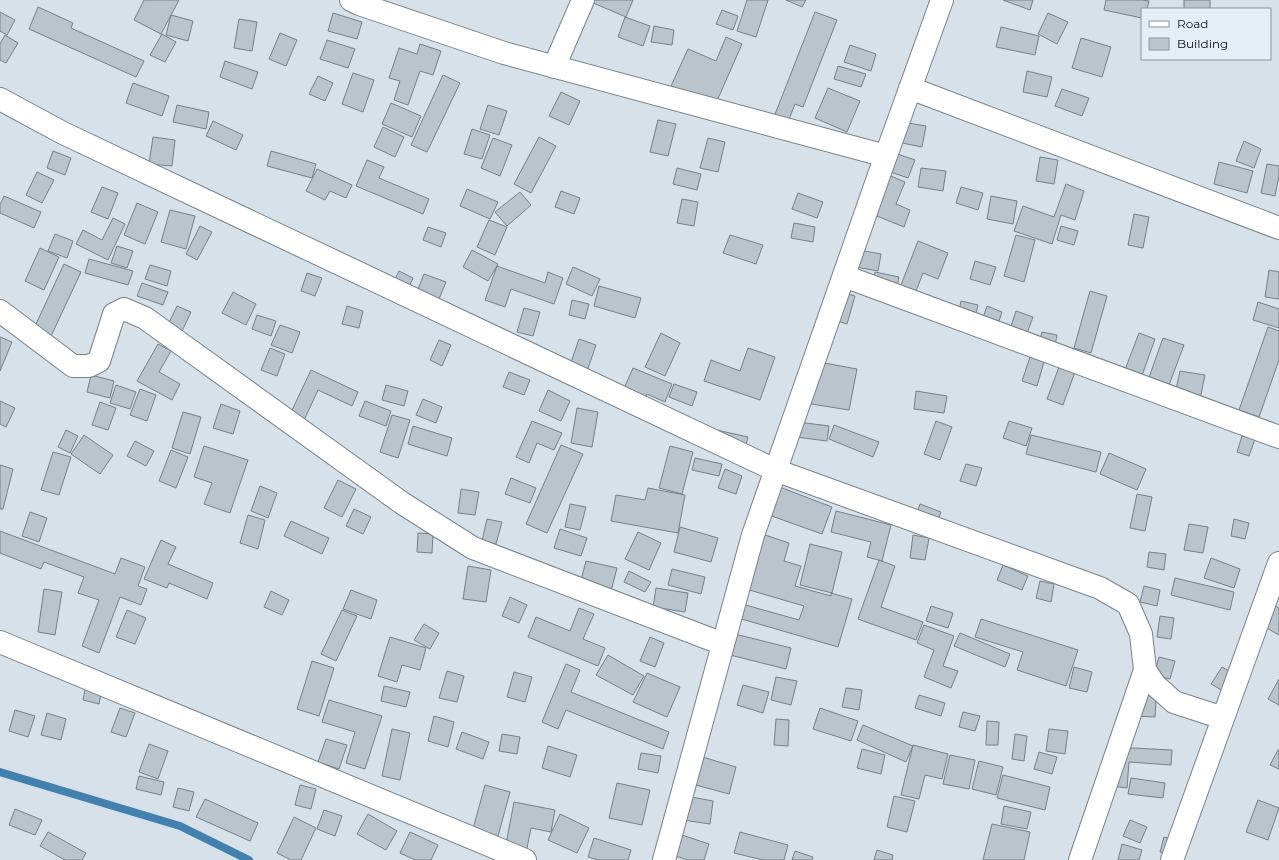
<svg xmlns="http://www.w3.org/2000/svg" width="1279" height="860" viewBox="0 0 1279 860" font-family="Montserrat,sans-serif">
<style>
.lines{fill:none;stroke-linecap:round;stroke-linejoin:round}
.stream{stroke:#4280ae;stroke-width:8}
.building{fill:#bac4cd;stroke:#778088}
.street-casing{stroke:#78828a;stroke-width:24}
.street{stroke:#fff;stroke-width:22}
</style>
<rect width="100%" height="100%" fill="#d7e1ea"/>
<g class="lines">
<path class="stream" d="M0,772L180,826L249,860"/>
</g>
<path class="building" d="M144,0H179L161,34L134,20Z
M592,0H633L626,17L591,2Z
M747,0H768L756,37L737,31Z
M786,0H806L802,7Z
M1003,0H1033L1030,10Z
M1106,0H1142L1149,1L1147,9H1142V18L1104,10Z
M1184,0H1210V9H1184Z
M38,7L73,23L71,28L144,61L136,77L29,29Z
M722,10L738,16L733,30L716,24Z
M0,12L15,20L7,35L0,31Z
M815,12L837,20L803,107L795,104L786,127L772,122Z
M333,13L362,22L357,39L328,31Z
M1048,13L1068,22L1057,44L1038,34Z
M171,15L193,21L188,41L166,35Z
M625,17L650,26L643,46L618,37Z
M239,19L257,22L252,51L234,48Z
M654,26L674,30L672,45L651,42Z
M1001,27L1039,36L1035,55L996,47Z
M280,33L297,40L286,66L269,59Z
M162,34L176,42L165,62L150,55Z
M5,35L18,43L6,63L0,60V44Z
M726,37L742,44L713,110L694,96L671,86L688,49L716,61Z
M1081,38L1111,47L1102,77L1072,68Z
M327,40L355,49L348,68L320,59Z
M420,44L441,51L433,75L420,71L408,105L394,100L400,81L389,78L399,48L417,54Z
M850,45L876,54L871,71L844,62Z
M225,61L258,72L252,89L220,77Z
M838,66L866,74L861,87L834,79Z
M1027,71L1052,77L1047,97L1023,92Z
M353,73L374,80L363,112L342,104Z
M443,75L460,83L427,152L411,145Z
M318,76L333,83L325,101L309,94Z
M133,83L169,96L162,116L126,103Z
M828,88L860,101L847,132L815,118Z
M1062,89L1089,98L1082,116L1055,106Z
M561,92L580,101L569,125L549,116Z
M895,98L912,101L908,123L926,126L922,147L887,140Z
M391,103L421,116L412,137L382,124Z
M177,105L209,112L206,129L173,122Z
M488,105L507,111L499,135L480,129Z
M658,120L676,124L668,156L650,152Z
M213,121L243,135L236,150L206,136Z
M383,127L404,137L395,157L374,147Z
M472,129L490,135L482,159L464,154Z
M153,137L175,140L172,166L149,164Z
M539,137L556,146L531,193L514,184Z
M493,138L512,145L500,176L481,168Z
M708,138L725,142L718,172L700,168Z
M1244,141L1261,149L1254,168L1236,161Z
M883,149L915,160L908,178L876,167Z
M53,151L71,158L65,175L47,168Z
M271,151L316,164L312,178L267,166Z
M1040,157L1058,160L1054,184L1036,181Z
M367,160L384,167L379,178L429,199L423,214L356,186Z
M1219,162L1253,171L1247,193L1214,184Z
M1267,164L1279,166V176L1275,196L1261,193Z
M677,168L701,174L697,190L673,184Z
M921,168L946,171L943,191L918,187Z
M317,169L352,185L346,198L330,191L325,200L306,191Z
M874,169L905,182L896,204L910,210L904,227L857,208Z
M37,172L54,180L42,203L26,195Z
M1066,184L1084,191L1075,220L1061,215L1052,244L1014,231L1023,206L1054,217Z
M102,187L118,193L108,219L91,212Z
M961,187L983,193L978,210L956,203Z
M467,189L498,202L490,219L460,206Z
M561,191L580,198L574,214L555,207Z
M520,192L531,205L507,226L495,212Z
M798,193L823,202L817,218L792,209Z
M4,196L41,212L34,228L0,213V205Z
M991,196L1017,201L1013,224L987,219Z
M682,199L698,202L694,226L677,223Z
M137,203L158,212L145,244L124,235Z
M170,210L195,216L186,249L161,242Z
M1134,214L1149,217L1143,248L1128,245Z
M113,218L125,224L108,260L76,244L83,230L102,240Z
M489,220L507,227L495,255L477,247Z
M794,223L815,227L813,242L791,238Z
M200,226L212,232L197,260L186,254Z
M1061,226L1078,231L1074,245L1057,240Z
M428,227L446,233L441,247L423,240Z
M55,234L73,241L67,258L48,251Z
M730,235L763,245L756,264L723,253Z
M1016,235L1035,240L1024,282L1004,276Z
M918,241L948,253L938,279L923,273L911,304L896,298Z
M117,246L133,251L127,268L111,263Z
M40,248L59,257L44,290L25,281Z
M472,250L498,264L488,281L463,267Z
M859,250L881,254L878,271L856,267Z
M89,259L133,271L128,285L85,273Z
M975,261L996,267L990,285L970,279Z
M64,264L81,272L45,349L28,341Z
M150,265L171,271L167,286L145,279Z
M497,266L545,283L548,272L563,278L554,304L511,289L505,307L485,300Z
M573,267L600,279L592,296L566,284Z
M1269,270L1279,272V299L1265,297Z
M399,271L413,278L404,298L389,291Z
M875,272L899,277L895,297L871,292Z
M307,273L322,278L315,296L301,291Z
M424,274L446,282L434,311L413,302Z
M142,283L168,292L163,305L137,296Z
M599,286L641,298L635,318L594,306Z
M836,291L855,296L847,324L828,318Z
M1090,291L1107,296L1091,353L1074,348Z
M233,292L256,304L246,325L222,313Z
M572,300L589,304L585,319L569,315Z
M961,301L978,305L974,322L957,319Z
M1258,302L1279,309V328L1253,320Z
M177,306L191,312L176,344L162,337Z
M347,306L363,311L359,328L342,324Z
M987,306L1002,312L995,333L980,327Z
M524,308L540,312L533,336L517,332Z
M1016,311L1033,317L1023,344L1007,339Z
M257,315L276,321L271,336L252,329Z
M280,325L300,332L292,353L271,345Z
M1268,327L1279,331V360L1259,417L1239,410Z
M1042,332L1057,335L1054,351L1038,348Z
M661,333L680,343L665,376L645,367Z
M1139,333L1155,339L1140,381L1123,375Z
M0,337L12,342L0,371Z
M1163,338L1184,345L1166,393L1146,386Z
M579,339L596,345L583,383L566,377Z
M439,340L451,345L442,366L430,360Z
M158,344L171,351L159,372L180,384L172,400L137,381Z
M270,348L285,354L277,376L261,370Z
M748,348L775,357L760,400L704,381L711,360L740,371Z
M1030,357L1044,362L1037,386L1022,381Z
M813,361L857,369L849,410L805,403Z
M1059,367L1075,372L1063,405L1047,399Z
M633,368L672,384L665,402L647,394L641,409L619,400Z
M311,370L358,392L352,406L318,390L300,429L286,423Z
M1180,371L1205,375L1199,404L1174,399Z
M509,372L530,380L524,395L503,387Z
M91,375L114,381L110,398L87,392Z
M674,384L697,392L692,406L669,397Z
M116,385L136,392L130,409L110,403Z
M386,385L408,391L404,406L382,400Z
M140,389L156,395L147,421L130,415Z
M548,390L570,401L561,421L539,411Z
M916,391L947,396L944,413L914,409Z
M423,399L442,407L436,423L416,415Z
M0,401L15,408L6,427L0,424Z
M365,401L391,411L386,426L359,416Z
M100,402L116,408L108,430L92,425Z
M221,404L240,411L233,434L213,428Z
M577,408L598,412L592,447L571,443Z
M183,412L201,417L190,454L172,448Z
M392,415L410,420L398,458L380,452Z
M532,421L562,433L554,450L537,443L529,463L516,457Z
M936,421L952,427L940,460L924,454Z
M1009,421L1032,428L1026,446L1003,438Z
M798,422L829,426L827,441L796,437Z
M834,425L879,442L873,457L829,439Z
M413,426L452,438L447,456L408,444Z
M712,429L748,437L743,456Z
M66,430L78,436L70,453L58,447Z
M84,435L113,455L100,474L71,454Z
M1031,435L1101,452L1096,472L1026,454Z
M1242,436L1255,439L1249,456L1237,452Z
M135,441L154,451L146,466L127,456Z
M561,445L583,454L547,533L526,524Z
M204,446L248,460L230,513L204,504L212,483L194,477Z
M670,446L693,452L682,494L659,488Z
M171,450L188,457L176,488L159,481Z
M53,452L71,457L59,495L41,490Z
M1109,453L1146,469L1137,490L1100,474Z
M695,458L722,464L719,476L692,470Z
M966,464L982,468L976,486L960,481Z
M0,465L13,469L3,509H0Z
M725,469L742,476L736,494L718,488Z
M511,478L536,488L530,503L505,494Z
M338,480L356,489L342,517L324,508Z
M260,486L277,493L268,518L251,511Z
M777,486L832,507L822,534L766,514Z
M648,488L685,495L678,533L611,521L616,495L645,500Z
M461,489L479,492L475,515L458,513Z
M1137,494L1152,497L1145,531L1130,528Z
M570,504L586,507L580,530L565,527Z
M920,504L941,512L935,528L914,521Z
M354,509L371,517L363,534L346,526Z
M836,511L891,525L882,561L867,557L871,542L831,532Z
M30,512L47,518L39,542L22,536Z
M248,515L265,520L258,549L240,543Z
M487,519L502,522L496,544L482,541Z
M1234,519L1249,523L1245,539L1231,536Z
M291,521L329,538L322,554L284,536Z
M1189,524L1208,527L1203,553L1184,550Z
M680,527L718,538L711,562L674,552Z
M560,529L587,538L581,556L554,548Z
M0,531L115,574L121,558L145,567L138,586L147,589L141,605L120,597L99,653L82,646L99,600L78,593L84,577L44,562L41,569L0,553Z
M638,532L661,543L649,570L625,559Z
M418,533L433,534L432,553L417,552Z
M762,534L789,543L784,561L801,566L795,586L831,596V593L852,599L838,647L738,618L742,604L799,620L804,606L746,589Z
M913,535L929,538L925,560L910,558Z
M161,540L176,547L168,564L213,583L207,599L169,583L167,588L144,579Z
M810,544L842,552L832,593L800,585Z
M1149,552L1166,554L1164,570L1147,567Z
M1211,558L1240,569L1234,588L1204,578Z
M879,560L895,566L881,607L923,622L916,640L858,619Z
M586,561L617,568L610,595L579,588Z
M1003,565L1028,576L1022,590L997,580Z
M468,566L491,570L486,602L463,599Z
M672,569L705,577L701,594L668,585Z
M629,571L651,582L645,592L624,582Z
M1175,578L1234,592L1230,610L1171,595Z
M1040,581L1054,584L1051,602L1036,598Z
M1144,586L1160,590L1157,606L1140,602Z
M656,588L688,593L685,612L653,607Z
M44,589L62,592L55,635L38,632Z
M351,590L377,600L371,619L343,609Z
M271,591L289,600L282,615L264,607Z
M510,597L527,605L519,623L502,616Z
M1269,602L1279,608V635L1258,623Z
M931,606L953,613L948,628L926,621Z
M579,608L594,614L583,639L605,648L598,666L528,637L536,617L570,631Z
M127,610L146,618L135,644L116,637Z
M342,610L357,616L336,661L321,654Z
M1160,616L1174,618L1171,639L1157,637Z
M981,619L1078,650L1066,686L1017,670L1023,652L975,637Z
M424,624L439,633L430,649L414,640Z
M924,625L954,636L943,666L958,671L951,688L924,677L934,650L917,643Z
M960,633L1010,654L1005,667L954,646Z
M735,634L791,648L786,669L730,655Z
M390,637L426,648L420,670L402,665L397,682L378,676Z
M650,637L664,643L655,667L640,661Z
M608,655L644,676L633,695L596,675Z
M1159,657L1175,661L1170,679L1154,675Z
M312,661L334,668L319,716L297,709Z
M566,664L580,670L571,692L669,732L663,749L566,710L558,729L542,722Z
M1074,667L1092,672L1087,692L1069,688Z
M1222,667L1246,681L1235,698L1211,684Z
M447,671L464,676L457,702L439,698Z
M514,672L532,677L525,702L507,697Z
M647,673L680,687L667,717L633,702Z
M776,677L797,681L791,705L771,700Z
M1279,679V705L1268,699Z
M1135,683L1157,684L1155,717L1134,716Z
M86,685L102,689L99,704L83,700Z
M743,685L769,692L763,713L737,705Z
M384,686L410,692L406,707L381,701Z
M846,688L862,690L859,710L842,707Z
M919,695L945,703L941,716L915,708Z
M329,700L382,716L365,769L346,763L355,732L322,722Z
M120,708L135,713L126,737L111,732Z
M820,708L858,721L851,741L813,729Z
M15,710L35,716L28,737L9,731Z
M963,712L980,716L975,731L959,727Z
M47,713L66,719L61,740L41,735Z
M434,716L454,722L448,747L428,741Z
M776,719L789,720L788,746L774,745Z
M987,721L999,722L998,745H986Z
M863,725L913,746L906,762L857,740Z
M392,729L410,733L400,780L382,776Z
M1049,729L1068,731L1065,754L1046,751Z
M462,732L489,742L483,759L456,749Z
M502,734L520,737L517,754L499,751Z
M1015,734L1027,736L1024,761L1012,759Z
M326,739L347,745L339,769L318,762Z
M149,744L168,751L158,779L139,772Z
M913,745L948,754L942,779L925,775L919,799L901,795Z
M548,746L577,755L570,777L542,768Z
M1114,747L1172,750L1171,765L1129,762L1127,788L1111,786Z
M862,749L885,755L881,774L857,768Z
M1278,750H1279V769L1270,765Z
M1039,752L1057,757L1052,774L1034,769Z
M641,753L661,756L658,773L638,769Z
M950,755L975,760L969,789L943,784Z
M699,756L736,767L729,794L692,784Z
M979,761L1003,767L996,795L972,789Z
M1003,775L1050,787L1045,810L997,798Z
M139,776L164,782L161,795L136,789Z
M1131,778L1165,783L1163,798L1128,794Z
M617,783L650,790L642,825L609,818Z
M300,785L316,789L311,809L295,805Z
M485,785L510,792L498,836L473,829Z
M178,788L194,792L189,811L173,807Z
M686,796L713,801L710,824L683,820Z
M894,796L915,801L907,832L887,827Z
M205,799L258,823L250,841L196,817Z
M1258,800L1279,808L1268,840L1246,832Z
M514,802L555,810L551,832L531,828L526,853L505,849Z
M1004,806L1031,812L1027,829L1001,824Z
M15,809L42,820L35,835L9,825Z
M324,810L342,816L335,836L317,829Z
M368,814L397,831L386,850L357,834Z
M560,814L589,828L577,853L548,840Z
M294,817L316,828L301,860H291L277,853Z
M1130,820L1147,827L1140,843L1123,836Z
M992,824L1030,832L1024,860H983Z
M48,832L86,853L82,860H65L40,846Z
M410,832L438,845L431,860H415L400,853Z
M740,832L788,845L784,860H763L734,853Z
M679,834L709,844L704,860H688L672,855Z
M1164,837L1183,842L1179,857L1160,852Z
M594,838L631,850L628,860H598L588,857Z
M1122,844L1142,850L1139,860H1118Z
M877,850L893,855L892,860H874Z
M795,851L813,857L812,860H792Z"/>
<g class="lines">
<defs>
<path id="street" d="M351,0L359,4L504,53L886,156
M554,67L583,0
M910,88L1279,228
M0,99L63,133L775,470L1100,588L1128,604L1141,634L1145,670L1155,685L1174,702L1223,718
M844,276L1279,437
M0,311L73,366H89L99,361L114,314L124,309L145,318L402,503L473,548L723,644
M0,642L525,860
M664,860L753,535L879,175L942,0
M1080,860L1145,670
M1172,860L1279,563"/>
</defs>
<use href="#street" class="street-casing"/>
<use href="#street" class="street"/>
</g>
<rect x="1141" y="8" width="130" height="52" fill="#e4eef7" stroke="#8c949a"/>
<rect x="1149" y="21" width="20" height="6" fill="#ffffff" stroke="#8c949a"/>
<text x="1177" y="28" font-size="12" fill="#090c0f">Road</text>
<rect x="1149" y="38" width="20" height="12" fill="#bac4cd" stroke="#8c949a"/>
<text x="1177" y="48" font-size="12" fill="#090c0f">Building</text>
</svg>
